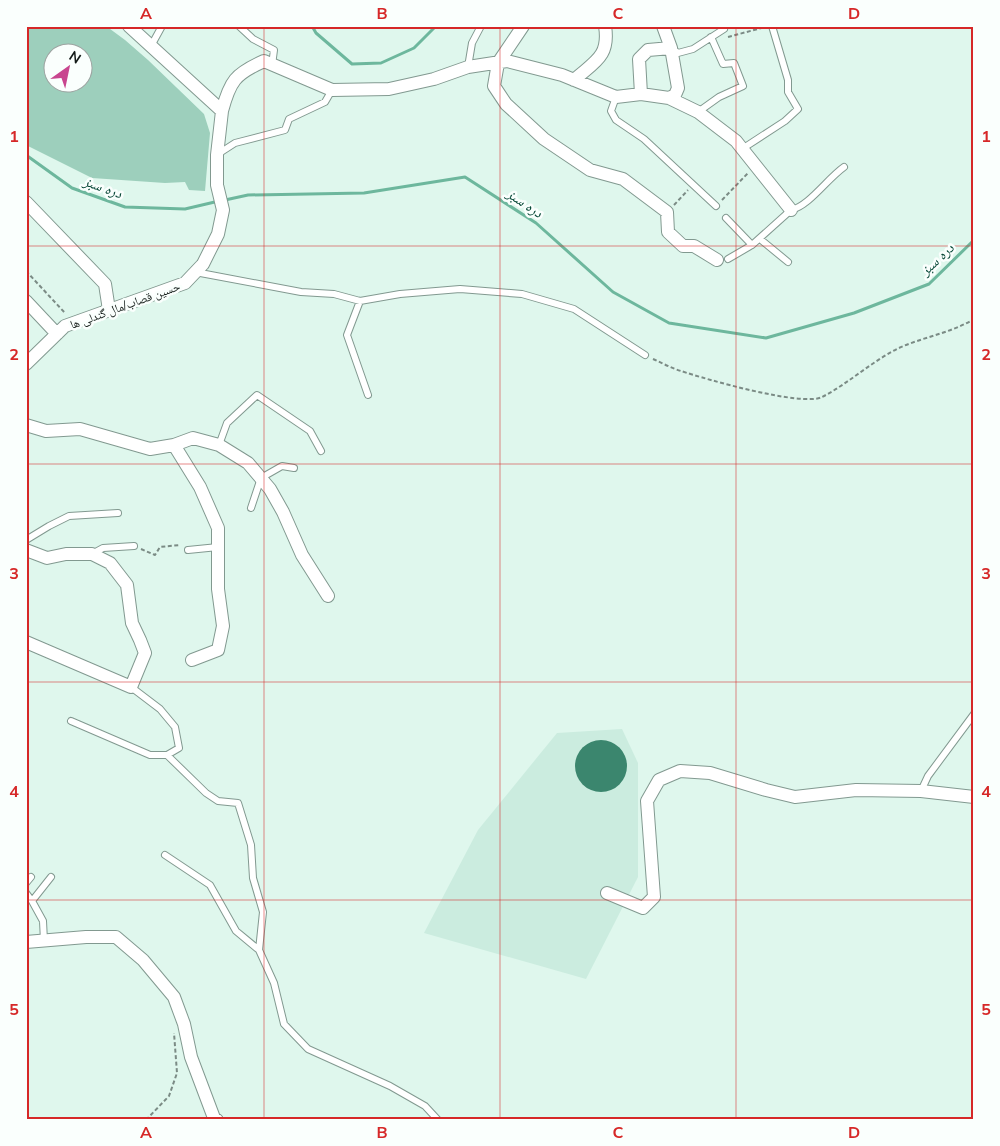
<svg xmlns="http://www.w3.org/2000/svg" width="1000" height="1146" viewBox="0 0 1000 1146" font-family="Mulish,'Noto Naskh Arabic',sans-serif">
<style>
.built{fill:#cbecdf}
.green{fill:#9dcfbc;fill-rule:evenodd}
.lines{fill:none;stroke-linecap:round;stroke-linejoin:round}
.stream{stroke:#6db79d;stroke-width:3}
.building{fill:#3b866e}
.service-casing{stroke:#829990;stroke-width:8}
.minor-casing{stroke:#829990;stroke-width:14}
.path{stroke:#7b8b85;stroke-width:2;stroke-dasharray:4 2.5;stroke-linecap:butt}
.service{stroke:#fff;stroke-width:6}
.minor{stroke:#fff;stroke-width:12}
.grid{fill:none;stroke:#d62828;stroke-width:1;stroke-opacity:0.55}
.labels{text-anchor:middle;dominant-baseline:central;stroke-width:5;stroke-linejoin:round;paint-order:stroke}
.street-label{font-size:12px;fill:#121a17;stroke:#fafffd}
.water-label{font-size:14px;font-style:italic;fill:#084938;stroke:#fafffd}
.neatline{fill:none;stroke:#d62828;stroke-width:2}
.grid-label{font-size:16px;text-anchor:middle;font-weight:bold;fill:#d62828}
</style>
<rect width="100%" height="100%" fill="#dff7ed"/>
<path class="built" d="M622,729L638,763V877L586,979L424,933L478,830L557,733Z"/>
<path class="green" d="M26,26H106L125,40L148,60L204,114L210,133L205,191L189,190L185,182L165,183L92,178L26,145ZM52,52H82V82H52Z"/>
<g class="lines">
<path class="stream" d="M312,26L316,33L352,64L381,63L414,48L436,26
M26,155L72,188L125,207L185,209L219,201
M225,200L248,195L364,193L465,177L536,223L613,292L669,323L766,338L854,313L929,284L974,240"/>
</g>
<path class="building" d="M575 766a26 26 0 1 1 52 0a26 26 0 1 1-52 0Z"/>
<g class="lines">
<defs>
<path id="service" d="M239,26L253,39L274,50L272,65
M151,46L162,26
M672,49L678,53L693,49L724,29
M468,67L472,43L481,26
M616,97L611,111L616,120L644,139L716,206
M698,112L719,97L743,86L734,63L723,64L711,37
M742,149L785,121L798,109L788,92V80L772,26
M218,154L235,143L285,130L289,119L325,102L332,90
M726,218L752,245L791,210C809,206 827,179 844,167
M760,239L788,262
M728,259L752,245
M195,272L301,292L334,294L360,301L400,294L460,289L522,294L574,309L645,355
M360,301L347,335L368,395
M219,445L227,423L257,395L310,431L321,451
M251,508L261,478L282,466L294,468
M26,540L49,526L69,516L118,513
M188,550L218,547
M92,554L103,548L134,546
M131,687L160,709L175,727L179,748L167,755L206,793L218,801L238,803L251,845L253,878L263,912L259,950L274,983L284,1024L308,1049L390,1086L425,1106L438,1120
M71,721L150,755H167
M921,791L928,776L974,714
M165,855L210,885L236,931L259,950
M26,883L31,877
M26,893L32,901
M44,941L43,921L32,901L51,877"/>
<path id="minor" d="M523,26L498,63L494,86L506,104L544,139L590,170L623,179L667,212L668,232L683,246H694L717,260
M574,80C594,62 610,57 605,26
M641,94L639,59L648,50L671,48L663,26
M669,98L675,95L678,88L671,48
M222,111C230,81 235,74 264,61L332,90L389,89L434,79L468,67L507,61L562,75L616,97L641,94L669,98L698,112L736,141L791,210
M26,202L105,284L109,310
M26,301L57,334
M26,364L65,326L185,283L203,264L218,234L223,210L217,185V155L222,111L129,26
M26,425L46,431L80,429L150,449L174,445L200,487L218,528V589L223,626L218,650L192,660
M174,445L193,438L219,445L248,463L270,489L283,512L302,555L328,596
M26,550L47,558L66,554H92L110,563L127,585L132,623L140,640L145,653L131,687L26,642
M607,893L643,908L654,897L647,801L659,780L680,771L710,773L766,790L795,797L856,790L921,791L974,797
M26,942L86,937H116L143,960L174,997L184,1024L191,1057L214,1118L217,1120"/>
</defs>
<use href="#service" class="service-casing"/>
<use href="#minor" class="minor-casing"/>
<path class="path" d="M728,37L765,27
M722,200L748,173
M674,205L688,190
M26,271L65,313
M653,359C662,363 671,368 681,371C705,379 802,407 822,397C848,384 872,361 899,348C923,337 951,333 974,319
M141,549L155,555L160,547L180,545
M146,1120L169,1096L177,1073L174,1033"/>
<use href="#service" class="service"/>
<use href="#minor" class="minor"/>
</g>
<path class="grid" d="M264,26V1120M500,26V1120M736,26V1120M26,246H974M26,464H974M26,682H974M26,900H974"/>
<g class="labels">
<g class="street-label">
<text transform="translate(125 305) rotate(-20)">حسین قصاب/مال گندلی ها</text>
</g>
<g class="water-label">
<text transform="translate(103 187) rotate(20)">دره سبز</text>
<text transform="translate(525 203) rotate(34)">دره سبز</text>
<text transform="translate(937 259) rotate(-43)">دره سبز</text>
</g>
</g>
<rect width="1000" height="1146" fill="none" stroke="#fafffd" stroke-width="55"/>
<g transform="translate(68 68) rotate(33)"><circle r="24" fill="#fafffd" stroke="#9da3a1"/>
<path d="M0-4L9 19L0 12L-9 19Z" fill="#c8468f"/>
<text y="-8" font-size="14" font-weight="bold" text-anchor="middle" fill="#121a17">N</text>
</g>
<rect x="28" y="28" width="944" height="1090" class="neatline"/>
<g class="grid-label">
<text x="146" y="19">A</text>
<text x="382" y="19">B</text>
<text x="618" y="19">C</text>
<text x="854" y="19">D</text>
<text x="14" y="142">1</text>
<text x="986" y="142">1</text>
<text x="14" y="360">2</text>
<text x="986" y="360">2</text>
<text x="14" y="579">3</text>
<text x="986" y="579">3</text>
<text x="14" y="797">4</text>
<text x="986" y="797">4</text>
<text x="14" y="1015">5</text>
<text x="986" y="1015">5</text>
<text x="146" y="1138">A</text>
<text x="382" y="1138">B</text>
<text x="618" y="1138">C</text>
<text x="854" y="1138">D</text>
</g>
</svg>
